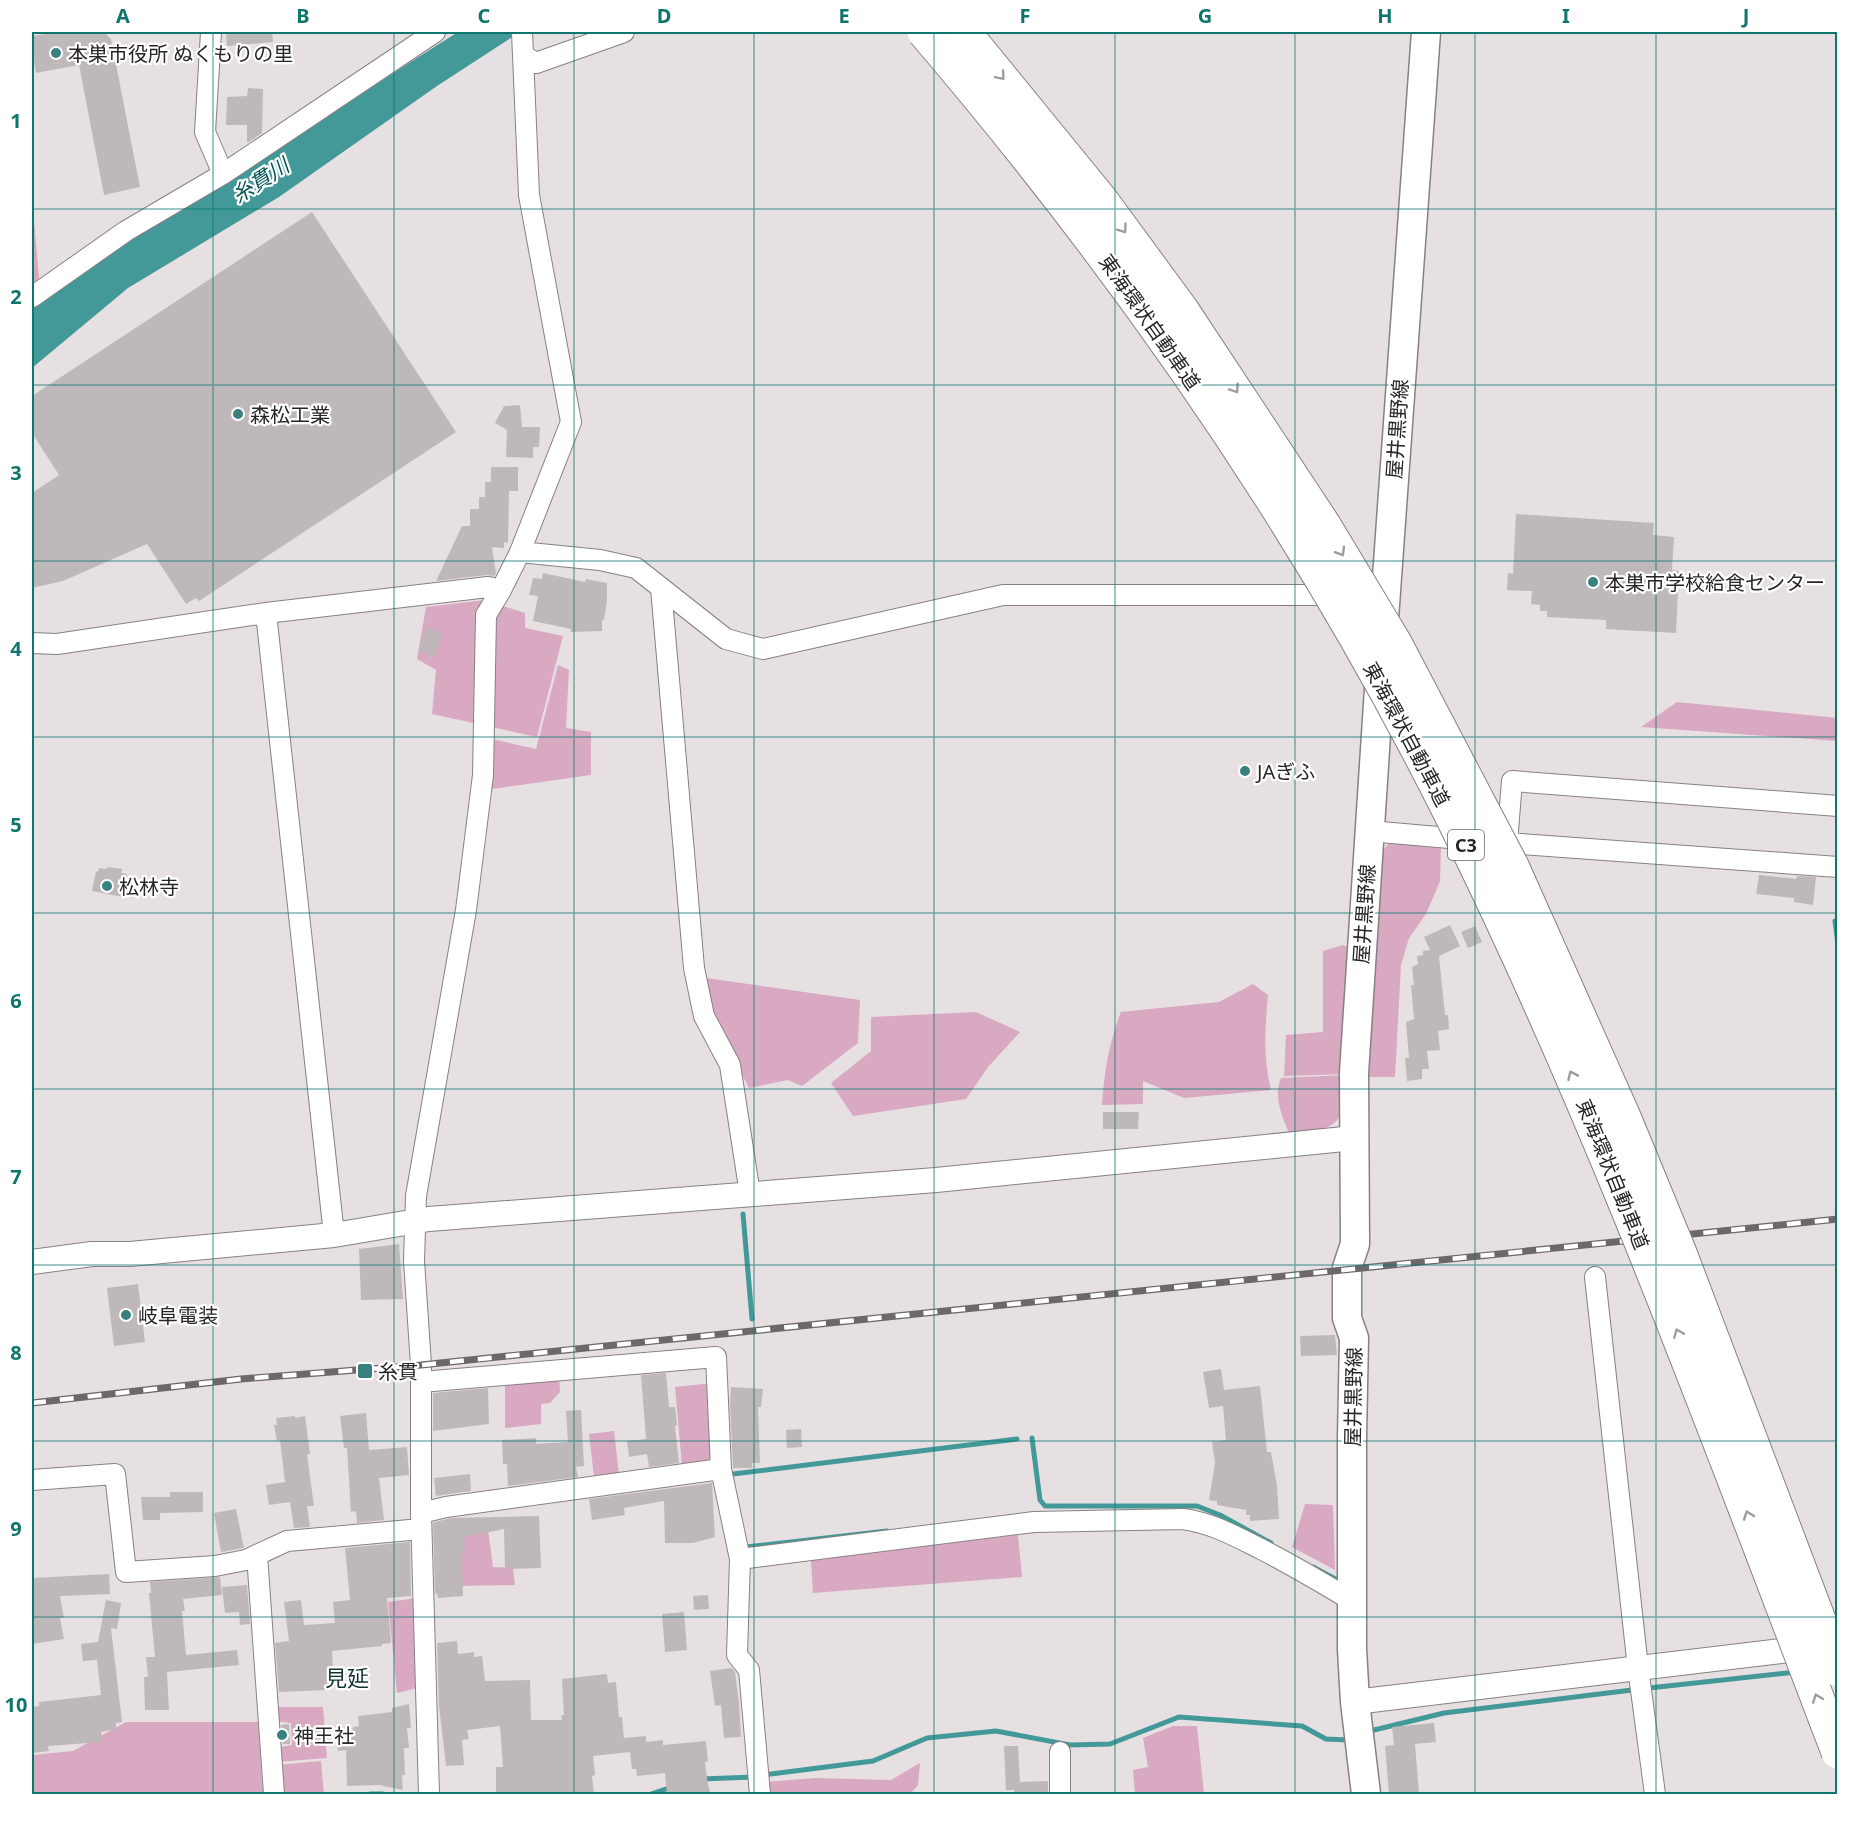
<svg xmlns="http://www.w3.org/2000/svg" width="1869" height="1826" viewBox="0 0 1869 1826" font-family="'Noto Sans','Noto Sans JP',sans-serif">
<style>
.green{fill:#d9a8c1}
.water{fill:#439997}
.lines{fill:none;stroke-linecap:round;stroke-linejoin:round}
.stream{stroke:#439997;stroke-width:5}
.building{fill:#bfb8bb}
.minor-casing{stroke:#888184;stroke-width:22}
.tertiary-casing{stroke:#888184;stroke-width:26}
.secondary-casing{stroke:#888184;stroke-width:31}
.minor{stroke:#fff;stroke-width:20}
.tertiary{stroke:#fff;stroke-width:24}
.secondary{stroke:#fff;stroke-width:28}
.rail-casing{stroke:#6c6869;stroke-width:7}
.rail{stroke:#fff;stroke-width:4.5;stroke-dasharray:14;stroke-linecap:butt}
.motorway-bridge-casing{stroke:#888184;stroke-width:35;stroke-linecap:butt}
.motorway-bridge{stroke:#fff;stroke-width:33}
.oneway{stroke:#9e9d9d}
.grid{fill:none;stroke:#0f766e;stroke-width:1.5;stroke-opacity:0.55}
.poi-dot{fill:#38817f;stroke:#fff;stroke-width:2}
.labels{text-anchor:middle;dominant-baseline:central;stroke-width:4.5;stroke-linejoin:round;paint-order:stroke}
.shield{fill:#fff;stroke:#686667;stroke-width:1.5}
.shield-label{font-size:18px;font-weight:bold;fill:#282526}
.poi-label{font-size:20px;fill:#282526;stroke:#fff;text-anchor:start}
.street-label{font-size:20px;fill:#282526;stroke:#fff}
.water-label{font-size:21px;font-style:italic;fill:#035352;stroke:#fff}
.quarter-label{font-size:22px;fill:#103332;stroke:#fff}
.neatline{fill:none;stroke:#0f766e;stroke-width:2}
.grid-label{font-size:20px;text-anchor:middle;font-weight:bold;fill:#0f766e}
</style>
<rect width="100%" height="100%" fill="#e7e0e3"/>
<path class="green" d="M32,197L39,278L32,285Z
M485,600L525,613V628L563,636L537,737L432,714L436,670L417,659L426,607Z
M558,665L569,670L566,728L591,732V775L492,789V739L536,749Z
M1677,702L1837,718V741L1641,727Z
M1390,842L1441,847L1440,881L1426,914L1409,938L1401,965L1395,1077H1369L1373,940L1379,855Z
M1343,945L1350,948L1347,1074L1284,1076L1286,1035L1323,1032V951Z
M706,978L860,1000L858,1043L802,1086L788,1080L749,1088L711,1014Z
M1253,984L1268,995C1265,1027 1263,1059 1271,1090L1184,1098L1143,1081V1104L1102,1105C1104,1072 1109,1043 1121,1012L1219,1002Z
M976,1012L1020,1032L988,1067L966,1099L853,1116L831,1083L871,1051V1017Z
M1347,1075C1345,1085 1345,1105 1341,1114C1332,1133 1306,1132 1289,1133C1282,1116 1273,1096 1281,1078Z
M559,1374L560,1392L550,1403L541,1404V1424L505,1428V1380Z
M713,1383L714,1455L705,1464L682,1466L675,1387Z
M614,1431L619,1474L594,1477L589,1434Z
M1305,1504L1333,1505L1335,1570L1292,1547Z
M488,1529L493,1567L513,1568L515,1585L460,1586L455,1536Z
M1018,1535L1022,1577L813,1593L811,1560Z
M417,1598V1688L397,1693L388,1602Z
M274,1707H323L327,1758L277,1762L276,1748L292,1745L291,1723L274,1721Z
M126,1722H258L263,1794H32V1755L73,1751Z
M1173,1726H1197L1204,1794H1135L1133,1770L1148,1767L1143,1738Z
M321,1761L324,1794H280L277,1765Z
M920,1763L918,1785L912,1792L887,1794H767L766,1782L815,1778L891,1780Z"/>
<path class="water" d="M458,32H520L437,86L279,197L128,288L32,368V309L57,286Z"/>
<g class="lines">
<path class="stream" d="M1835,921L1838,944
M743,1214L752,1319
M1032,1438L1040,1500L1045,1506H1197L1220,1515L1271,1543
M733,1474L1017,1439
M746,1547L887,1531
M1313,1567L1339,1581V1577
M1649,1688L1796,1672
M1370,1731L1444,1713L1632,1690
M763,1775L873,1761L927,1738L996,1731L1070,1745L1110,1744L1179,1717L1302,1726L1326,1739L1348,1740V1738
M701,1779L754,1777
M370,1794H383
M651,1794L672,1787"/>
</g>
<path class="building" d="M57,32H104L111,39L140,187L104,195L79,65L36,73L32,48V36Z
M226,32H272L273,42L227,46Z
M248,88L263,89L262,133L249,142H247V125H226L227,97L247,96Z
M312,212L456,432L199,601L196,598L186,604L147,544L63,581L32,588V493L59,475L32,433V396Z
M520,405L522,427H540L539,447H533V458L506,457L507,430L495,423L504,406Z
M491,467H518V491H509L508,543L504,542V548L492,547L496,574L494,576L487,575L436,581L462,526H470V509H479V497H485V482H491Z
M1516,514L1654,523L1653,535L1674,537L1672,570L1679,571L1676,633L1606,629V620L1547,617V611H1540V605L1531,604L1532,591L1507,590L1508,573L1513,574Z
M543,573L585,582L586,579L607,583V601L604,620H602V631L571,632V629L533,621L538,596L529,595L533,578L542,579Z
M427,627L442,633L434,657L418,651Z
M107,867L122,869L121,873L127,874L123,897L92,891L96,871L98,872L99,868L107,869Z
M1759,875L1796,879L1797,876L1816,877L1813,905L1794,902V898L1756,894Z
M1450,925L1460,946L1439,956L1445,1015H1448L1449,1029L1438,1031L1440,1050L1427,1051L1429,1069H1422V1079L1407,1081L1405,1058H1409L1406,1022L1414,1019L1411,985H1414L1412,967L1418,964L1417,956L1423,955V951L1430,950L1424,937Z
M1475,926L1482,942L1468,948L1461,932Z
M1103,1112H1139L1138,1129H1103Z
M399,1244L403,1299L361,1300L359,1249Z
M138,1284L145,1342L114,1346L107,1288Z
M1335,1335L1337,1355L1301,1356L1300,1336Z
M1221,1369L1224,1390L1260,1386L1267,1452H1271L1277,1486L1279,1519L1250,1521V1515H1246V1510L1217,1505V1501L1209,1500L1215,1463L1212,1442L1226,1440L1223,1406L1209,1408L1203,1372Z
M666,1373L669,1407H675L677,1425L675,1426L679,1463L649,1467L647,1454L629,1457L627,1441L646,1439L641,1375Z
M731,1387L763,1389L761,1407H758L760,1463H752V1468H733L730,1402Z
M488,1388L489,1424L433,1431V1393Z
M581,1410L584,1466L576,1467L578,1477L508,1486L507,1464H503L502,1440L536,1438V1444L568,1442L566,1411Z
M366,1413L369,1450L407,1447L409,1475L379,1478L384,1520L357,1523L356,1511L351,1512L347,1448H344L340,1416Z
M295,1416V1418L305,1416L310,1454L307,1455L314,1506H307L310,1527L294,1528L290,1502L269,1505L266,1485L285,1482L280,1440L277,1441L274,1425H277L276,1418Z
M801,1429L802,1447L787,1448L786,1430Z
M470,1474L471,1491L436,1496L434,1478Z
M712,1483L715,1537L693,1543H665L664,1501L624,1508L625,1515L592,1520L589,1499Z
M170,1492H203V1512L160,1513V1520H143L141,1497H170Z
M236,1509L244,1548L221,1552L214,1513Z
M539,1516L541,1568L505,1569L504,1529L464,1537L465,1555H462L463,1596L438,1598L437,1593L435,1594L433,1523L435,1522L451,1518Z
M410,1542L411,1596L387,1598L391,1643L382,1644V1646L332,1651L333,1673H327V1690L279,1692L275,1643L289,1641L284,1602L301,1600L304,1625L335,1623L333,1602L350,1600L345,1548Z
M109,1574L110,1594L60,1596L64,1618H60L64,1639L32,1644V1578Z
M220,1577L222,1595L183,1599L185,1611H182L186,1655L237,1650L239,1665L167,1672L169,1710H145L144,1677H148L146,1657H155L149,1593H151L150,1582Z
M247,1585L250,1624L240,1625L239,1612L225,1613L222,1587Z
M708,1595L709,1609L694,1610L693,1596Z
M106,1600L121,1603L117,1629L111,1628L122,1722L116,1723V1729L101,1732L102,1742L48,1746L49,1751L32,1753V1707L39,1706V1702L101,1695L97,1660L83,1661L81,1644L98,1642Z
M684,1612L687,1650L665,1652L662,1614Z
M457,1641L458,1654L474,1652V1657L482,1656L485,1681L530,1680L531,1720H562L561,1715H564L562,1679L607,1674L608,1683L616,1682L619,1717H622L624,1738L646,1736V1742L663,1740V1745L706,1741L708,1761L705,1762L708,1785L711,1794H667L665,1773L637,1776L636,1769H632L630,1752L593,1756L595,1775L592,1776L594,1794H496V1767H503L500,1726L467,1730L469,1739L462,1740L464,1765L446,1766L439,1706L437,1643Z
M732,1668L735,1672L739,1703L741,1737L724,1738L721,1705L715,1706L710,1671Z
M409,1704L411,1728H407L409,1748H404L405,1775H402L403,1790L379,1785L347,1786L346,1750L338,1751L336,1737L351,1736L353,1727L359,1726L358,1716L392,1712V1708Z
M1434,1723L1436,1742L1415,1744L1419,1794H1389L1385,1746L1394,1745L1392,1727Z
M289,1724L290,1744H283L281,1725Z
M1004,1746H1018L1020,1782L1048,1781V1794H1014V1790H1006Z"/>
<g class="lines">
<defs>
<path id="minor" d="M211,32L205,132L223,174
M523,55L536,63L624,32
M32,297L126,231L223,174L435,32
M520,552L600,560L636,568L726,639L763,649L1003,595H1335
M661,588L694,968L704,1016L730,1065L750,1194
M266,613L334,1235
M32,643L57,644L266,613L488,587L501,590
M1369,831L1507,843L1838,867
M1507,843L1512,781L1838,806
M1595,1277L1638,1668L1655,1794
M421,1382L716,1357L721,1469L740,1559L737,1655L749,1670L760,1794
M32,1480L115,1474L126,1572L215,1566L246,1560L287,1541L421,1529
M421,1513L446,1507L721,1469
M257,1555L274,1794
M740,1559L1034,1522L1183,1519C1212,1523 1235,1536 1261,1549C1292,1565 1321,1582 1351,1600
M1060,1752V1794
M429,1794L421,1513V1365L414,1261L416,1196L466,910L483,775L486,615L501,590L520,552L571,422L529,195L522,32"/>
<path id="tertiary" d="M32,1262L92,1254H130L334,1235L429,1219L936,1180L1354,1138
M1355,1702L1814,1647"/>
<path id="secondary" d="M1383,633L1426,32
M1366,1794L1355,1702L1352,1649V1437L1354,1338L1347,1318V1268L1355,1244L1354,1073L1380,673"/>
</defs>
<use href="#minor" class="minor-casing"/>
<use href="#tertiary" class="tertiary-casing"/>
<use href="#secondary" class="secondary-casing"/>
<use href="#minor" class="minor"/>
<use href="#tertiary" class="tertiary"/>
<use href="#secondary" class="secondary"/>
<defs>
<path id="rail" d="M32,1403L241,1379L421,1365L1838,1219"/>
</defs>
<use href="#rail" class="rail-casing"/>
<use href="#rail" class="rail"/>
<defs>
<path id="motorway-bridge" d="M924,32C1130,273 1314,538 1455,823C1604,1124 1718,1439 1838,1752
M964,32L1102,201L1182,310L1324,525L1395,643L1512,866L1624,1117L1680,1253L1838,1670"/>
</defs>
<use href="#motorway-bridge" class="motorway-bridge-casing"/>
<use href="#motorway-bridge" class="motorway-bridge"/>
</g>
<defs><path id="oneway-chevron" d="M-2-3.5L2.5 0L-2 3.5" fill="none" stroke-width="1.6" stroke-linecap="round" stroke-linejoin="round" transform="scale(1.5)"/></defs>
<g class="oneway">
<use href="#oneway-chevron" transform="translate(1001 76) rotate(50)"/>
<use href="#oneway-chevron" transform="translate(1123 229) rotate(54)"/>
<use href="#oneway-chevron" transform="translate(1235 389) rotate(56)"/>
<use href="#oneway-chevron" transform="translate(1341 552) rotate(59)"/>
<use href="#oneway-chevron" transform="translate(1572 1075) rotate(-114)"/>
<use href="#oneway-chevron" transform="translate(1678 1333) rotate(-112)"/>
<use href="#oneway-chevron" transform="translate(1748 1515) rotate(-110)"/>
<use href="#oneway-chevron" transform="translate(1817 1698) rotate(-111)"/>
</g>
<path class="grid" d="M213,32V1794M394,32V1794M574,32V1794M754,32V1794M934,32V1794M1115,32V1794M1295,32V1794M1475,32V1794M1656,32V1794M32,209H1838M32,385H1838M32,561H1838M32,737H1838M32,913H1838M32,1089H1838M32,1265H1838M32,1441H1838M32,1617H1838"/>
<g class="poi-dot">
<circle cx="56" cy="53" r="6"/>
<circle cx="238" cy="414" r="6"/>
<circle cx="1593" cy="582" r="6"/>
<circle cx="1245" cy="771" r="6"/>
<circle cx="107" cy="886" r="6"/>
<circle cx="126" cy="1315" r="6"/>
<rect x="357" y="1363" width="16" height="16" rx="3"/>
<circle cx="282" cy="1735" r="6"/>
</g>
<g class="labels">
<rect class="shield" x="1448" y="830" width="36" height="30" rx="4.5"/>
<g class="shield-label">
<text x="1466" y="845">C3</text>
</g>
<g class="poi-label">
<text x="68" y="53">本巣市役所 ぬくもりの里</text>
<text x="250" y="414">森松工業</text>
<text x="1605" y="582">本巣市学校給食センター</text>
<text x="1257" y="771">JAぎふ</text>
<text x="119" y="886">松林寺</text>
<text x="138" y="1315">岐阜電装</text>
<text x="378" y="1371">糸貫</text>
<text x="294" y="1735">神王社</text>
</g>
<g class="street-label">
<text transform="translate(1150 322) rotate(55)">東海環状自動車道</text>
<text transform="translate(1397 429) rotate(-86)">屋井黒野線</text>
<text transform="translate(1407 734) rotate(62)">東海環状自動車道</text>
<text transform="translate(1364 914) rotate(-86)">屋井黒野線</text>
<text transform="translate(1613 1174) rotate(68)">東海環状自動車道</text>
<text transform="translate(1353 1397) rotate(-89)">屋井黒野線</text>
</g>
<g class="water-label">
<text transform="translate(260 180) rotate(-33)">糸貫川</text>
</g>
<g class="quarter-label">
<text x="347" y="1677">見延</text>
</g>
</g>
<rect width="1869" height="1826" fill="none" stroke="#ffffff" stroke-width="66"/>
<rect x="33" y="33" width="1803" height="1760" class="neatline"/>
<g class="grid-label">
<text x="123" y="23">A</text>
<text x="303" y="23">B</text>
<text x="484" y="23">C</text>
<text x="664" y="23">D</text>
<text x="844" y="23">E</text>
<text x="1025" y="23">F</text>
<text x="1205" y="23">G</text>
<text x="1385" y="23">H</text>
<text x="1566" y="23">I</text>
<text x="1746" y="23">J</text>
<text x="16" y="128">1</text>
<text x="16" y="304">2</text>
<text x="16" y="480">3</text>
<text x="16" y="656">4</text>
<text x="16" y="832">5</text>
<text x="16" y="1008">6</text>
<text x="16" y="1184">7</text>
<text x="16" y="1360">8</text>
<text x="16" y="1536">9</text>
<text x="16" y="1712">10</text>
</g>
</svg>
